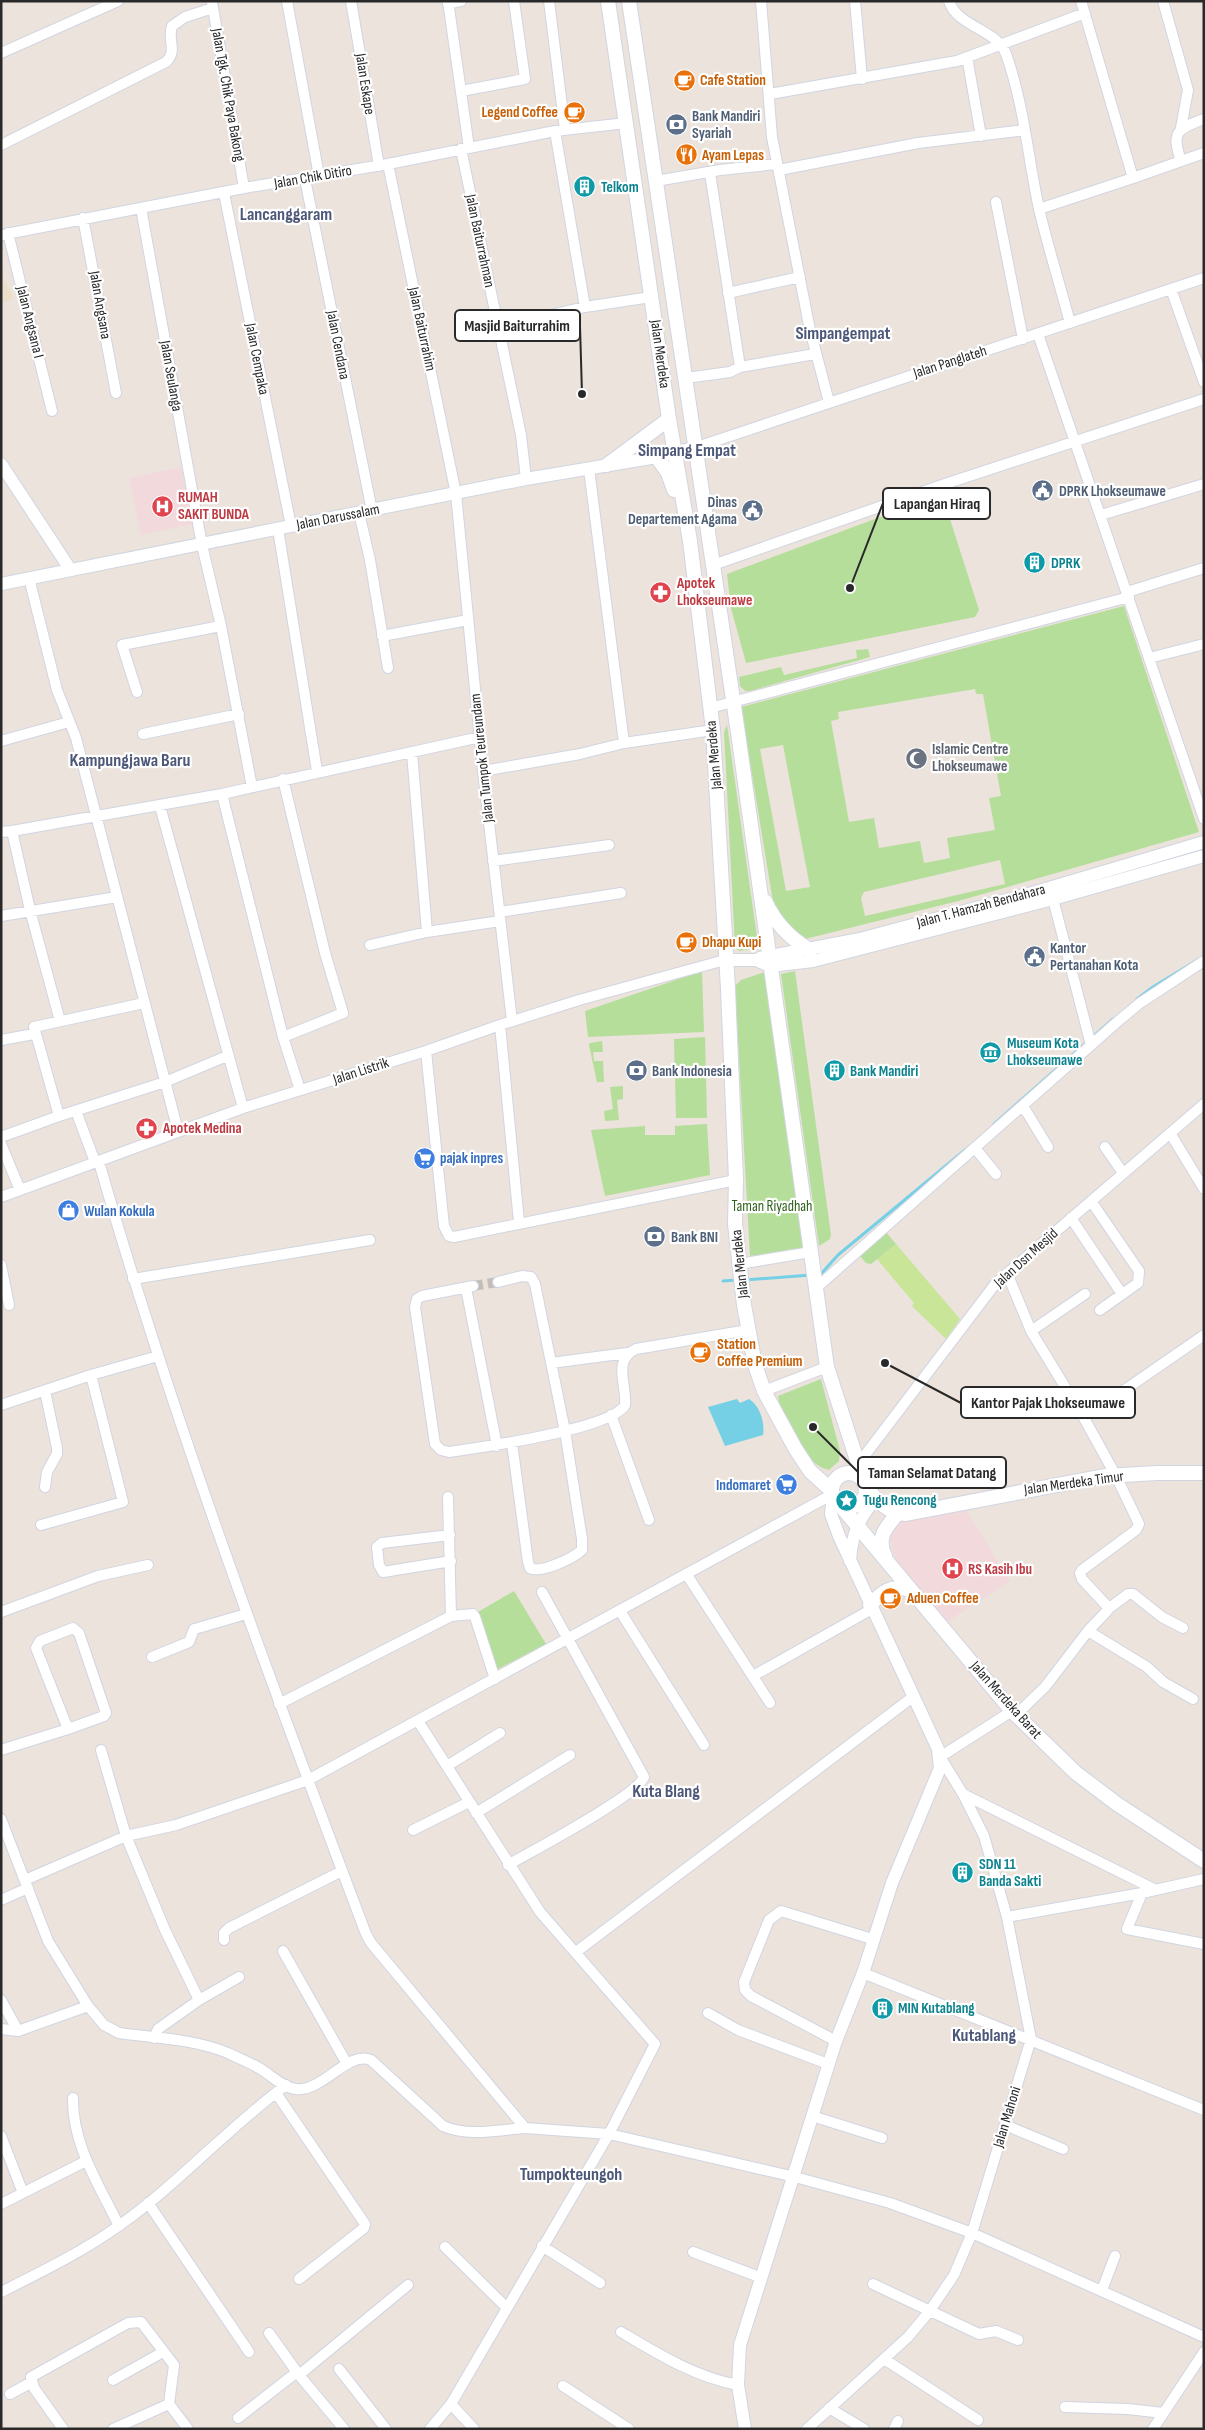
<svg xmlns="http://www.w3.org/2000/svg" width="1205" height="2430" viewBox="0 0 1205 2430" font-family="'Sofia Sans Condensed',sans-serif">
<style>
.education{fill:#ebdfcc}
.medical{fill:#f1d9dc}
.green{fill:#b6de9b;fill-rule:evenodd}
.pitch{fill:#c9e598}
.water{fill:#75d0e6}
.lines{fill:none;stroke-linecap:round;stroke-linejoin:round}
.stream{stroke:#75d0e6;stroke-width:3}
.minor-tunnel{stroke:#c4beb8;stroke-width:10;stroke-dasharray:10 5;stroke-linecap:butt}
.minor-casing{stroke:#d1d5e1;stroke-width:12}
.tertiary-casing{stroke:#d1d5e1;stroke-width:14}
.secondary-casing{stroke:#d1d5e1;stroke-width:16}
.minor{stroke:#fff;stroke-width:10}
.tertiary{stroke:#fff;stroke-width:12}
.secondary{stroke:#fff;stroke-width:14}
.labels{text-anchor:middle;dominant-baseline:central;stroke-width:4.5;stroke-linejoin:round;paint-order:stroke}
.food-label{font-size:15px;font-weight:bold;fill:#c56008;stroke:#fff;text-anchor:start}
.street-label{font-size:15px;fill:#292929;stroke:#fff}
.service-label{font-size:15px;font-weight:bold;fill:#4e5e75;stroke:#fff;text-anchor:start}
.culture-label{font-size:15px;font-weight:bold;fill:#0d838f;stroke:#fff;text-anchor:start}
.health-label{font-size:15px;font-weight:bold;fill:#be3a42;stroke:#fff;text-anchor:start}
.worship-label{font-size:15px;font-weight:bold;fill:#5b616d;stroke:#fff;text-anchor:start}
.shop-label{font-size:15px;font-weight:bold;fill:#366cbe;stroke:#fff;text-anchor:start}
.park-label{font-size:15px;fill:#30611e;stroke:#fff}
.quarter-label{font-size:18px;font-weight:bold;fill:#4d5777;stroke:#fff}
.leader{fill:none;stroke:#292929;stroke-width:2}
.callout-dot{fill:#292929;stroke:#fff;stroke-width:2}
.callout{fill:#fff;stroke:#292929;stroke-width:2}
.callout-label{font-size:16px;text-anchor:middle;font-weight:bold;fill:#292929}
</style>
<rect width="100%" height="100%" fill="#ebe3dc"/>
<path class="education" d="M1,273L14,298L1,304Z"/>
<path class="medical" d="M181,467L193,524L141,535L129,478Z
M965,1508L1010,1581L945,1623L896,1561L889,1535L902,1519Z"/>
<path class="green" d="M942,494L979,610L975,617L746,663L731,608L727,574Z
M1124,606L1199,832L962,900L805,939C788,929 777,915 772,896L741,707ZM975,689L976,694H983L1001,796L989,798L995,830L947,838L950,858L924,863L920,841L879,848L874,818L849,822L831,721L839,719L838,712ZM783,745L810,887L786,891L760,749ZM1000,860L1005,884L865,916L861,898L864,892Z
M868,649L870,657L750,691H745L740,686L739,677L781,667L784,675L857,658L856,650Z
M727,725L758,944L757,948L739,951L735,947L724,732Z
M771,970L803,1248L750,1256L735,986L741,980Z
M795,971L831,1235L830,1239L819,1246L781,974Z
M699,972H702L704,1032L588,1037L585,1011Z
M705,1037L707,1118H676L674,1039Z
M602,1041L603,1052H593L594,1061H603L604,1082H597L589,1045L590,1043Z
M623,1086V1099L617,1100L619,1120L605,1121L604,1111L613,1109L610,1087Z
M707,1124L710,1175L605,1196L591,1130L645,1126V1135H675V1126Z
M885,1231L896,1244L871,1264L866,1263L859,1255Z
M821,1379L840,1451L839,1461L829,1470C805,1466 789,1423 779,1403L778,1396Z
M514,1591L546,1644L496,1670L478,1612Z"/>
<path class="pitch" d="M896,1244L960,1319L946,1339L912,1306L914,1303L877,1259Z"/>
<path class="water" d="M737,1399L740,1403L749,1399C760,1406 765,1422 763,1435L725,1446L708,1407Z"/>
<g class="lines">
<path class="stream" d="M1137,999L1153,987L1199,959
M994,1124L1113,1019
M818,1274H821L838,1255L965,1150
M745,1280L811,1275
M723,1281L737,1280"/>
<path class="minor-tunnel" d="M473,1286L498,1282"/>
<defs>
<path id="minor" d="M287,1L319,176
M351,1L379,166
M448,1L469,148
M549,1L565,130
M761,1L772,137L810,330L829,402
M855,1L862,79
M949,1C957,27 997,29 1006,54C1024,104 1028,158 1039,209C1048,247 1060,285 1070,323
M1081,1L1133,178L1204,153
M1163,1L1188,90L1181,128
M212,2L244,188
M448,4L461,1
M1,53L118,1
M967,57L981,136
M461,91L525,79L514,1
M770,94L957,61L1085,13
M555,131L585,307
M1,145L166,62C178,51 167,40 172,26L185,17L213,8
M461,149L521,435L526,479
M1181,161C1171,132 1177,129 1204,119
M388,164L456,494L483,771L512,1021
M779,170L918,143L1025,130
M710,173L740,367
M305,179L372,511
M656,181L720,170L777,164
M224,193L291,526
M996,202L1023,339
M141,208L202,545L221,626L252,787
M1039,209L1133,178
M83,218L116,393
M8,233L52,411
M1,235L244,188L388,164L555,131L626,123
M1171,289L1204,382
M728,293L800,277
M498,327L585,307L651,297
M1038,334L1204,819
M686,378L730,372L740,367L815,354
M697,447L1204,278
M359,513L370,560L388,668
M1101,515L1204,484
M278,529L317,771
M713,565L945,484L1204,399
M29,578L57,690L76,738L178,1131
M1127,592L1204,568
M382,636L468,620
M1149,658L1204,644
M137,692L122,645L221,626
M710,708L1129,597
M143,734L239,714
M1,741L69,722
M624,743L713,730
M412,753L427,932
M483,771L580,754L624,743L589,469
M283,779L325,953L343,1013L283,1037
M222,794L283,1037L300,1090
M160,806L243,1108
M12,831L222,794L480,737
M1,832L12,831L30,910L60,1021
M493,861L609,845
M1053,899L1091,1045
M500,912L621,893
M1,916L117,897
M370,945L427,932L500,921
M144,1003L34,1027L59,1116L165,1082L227,1056
M500,1025L519,1222
M1,1040L34,1034
M426,1051L444,1226L449,1236L454,1237L736,1180
M1023,1106L1048,1147
M76,1111L95,1162
M1170,1133L1204,1189
M1,1137L59,1116
M1,1144L20,1190
M1105,1147L1123,1173
M975,1148L996,1174
M99,1162C174,1424 270,1680 366,1934L371,1943L525,2128L609,2134L795,2177L890,2203L972,2233L1204,2337
M1,1197L243,1108L426,1051L500,1025L579,1000L725,960
M1091,1201L1139,1271L1138,1283L1100,1310
M1071,1218L1122,1294
M739,1264L811,1252
M1,1265L9,1305
M1007,1273L1031,1331L1084,1418L1116,1476L1139,1524L1136,1530L1082,1570L1080,1573L1082,1579L1107,1606V1611L1088,1631L1045,1687L1016,1715
M133,1279L370,1240
M498,1282L522,1276L531,1277L535,1284L565,1431L582,1539V1550C573,1558 541,1574 530,1568L528,1562L512,1443
M473,1286L422,1296L417,1299L415,1307L435,1444L441,1450L449,1452C478,1448 612,1429 625,1405C627,1384 612,1360 636,1349L748,1330
M466,1288L497,1446
M816,1288L1116,1023L1140,1003L1204,961
M1031,1331L1085,1294
M551,1363L627,1353
M764,1391L827,1367
M1,1405L91,1375L158,1356
M611,1415L649,1520
M1084,1418L1204,1335
M859,1463L996,1283L1204,1104
M45,1487L47,1472L57,1454V1448L45,1391
M448,1497L451,1616
M41,1525L123,1502L91,1375
M450,1535L382,1543L377,1547L379,1565L383,1572L451,1561
M687,1575L770,1703
M1108,1609L1128,1594H1133L1162,1617L1183,1628
M620,1611L704,1745
M1,1612L98,1576L148,1565
M73,1628L79,1633L106,1713L104,1716L68,1729L36,1648L40,1641Z
M1088,1631L1147,1667L1163,1682L1193,1699
M152,1657L189,1642L194,1629L198,1628L246,1614
M753,1676L872,1609
M279,1704L451,1616L473,1614L475,1617L495,1679
M418,1721L540,1912L655,2044L609,2134L451,2404L430,2429
M1,1750L68,1729
M101,1750L126,1836L165,1930L199,2000L158,2029L154,2038
M447,1766L500,1733
M963,1794L1156,1890
M476,1813L570,1755
M1,1819L48,1941L88,2006L104,2025L119,2033C154,2038 195,2039 228,2053C238,2058 249,2062 259,2068C270,2074 283,2088 296,2089C323,2092 348,2050 371,2060L443,2126C468,2137 498,2130 525,2128
M413,1830L469,1802
M508,1865C532,1851 637,1796 644,1777L542,1592
M25,1880L126,1836L176,1825L308,1780L833,1494
M1142,1893L1127,1929L1204,1944
M1,1900L28,1888
M1007,1917L1142,1893L1204,1879
M224,1940V1933L229,1928L342,1871
M283,1951L347,2064
M576,1952L914,1696
M863,1973L1204,2110
M1,2000L18,2031
M199,2000L239,1977
M708,2013L738,2030L828,2064
M1,2029L18,2031L88,2006
M836,2041L751,1996L745,1990L744,1982L769,1920L781,1911L872,1939
M276,2093L365,2224L364,2228L299,2279
M73,2098C72,2144 99,2185 119,2226
M812,2116L882,2138
M1005,2125L1063,2149
M1,2136L23,2193
M148,2203L249,2352
M1,2204L86,2161
M542,2246L600,2283
M445,2247L507,2308
M693,2252L762,2278
M873,2284L979,2334L996,2331L1018,2340
M1102,2290L1115,2256
M1,2292C41,2272 84,2251 120,2225C179,2183 228,2128 286,2085
M621,2332C658,2354 695,2377 738,2385
M269,2333L299,2375L344,2429
M884,2359L978,2420
M339,2369L386,2429
M299,2375L408,2285
M113,2380L163,2352
M563,2386L629,2429
M10,2394L32,2382
M451,2404L474,2429
M1065,2407L1128,2409L1163,2413
M829,2408L864,2429
M238,2418L297,2372
M63,2429L34,2388L31,2377L128,2323L141,2322L174,2365L169,2404L188,2429
M113,2429L169,2404
M807,2429L908,2337L929,2312L954,2275L972,2233L1031,2039L1007,1917L984,1836L963,1794L940,1757L1012,1711
M894,2429L898,2421
M1153,2429L1204,2352"/>
<path id="tertiary" d="M1,464L70,569
M1,584L526,479L657,457L697,447
M760,958L860,939L1032,893L1204,842
M725,960H756L770,966L813,961L1053,899L1204,856
M850,1561C851,1538 860,1516 875,1500
M745,2429L738,2385L740,2345L836,2041L863,1973L892,1883L940,1768L938,1749L839,1536L831,1514L833,1496"/>
<path id="secondary" d="M608,1L669,419L690,541L713,730L728,989L736,1180L735,1224L744,1305L755,1365L764,1391L795,1448L810,1471L832,1491
M629,1L738,733L827,1367L864,1482
M657,457L668,473L674,490
M607,465L669,419
M765,901C775,923 789,938 810,950
M832 1490a17 17 0 1 1 34 0a17 17 0 1 1-34 0Z
M867,1487C876,1501 888,1513 906,1514L1104,1476L1157,1473H1204
M840,1505L1012,1711L1076,1773L1117,1804L1204,1861
M885,1556C876,1538 886,1527 898,1513
M870,1605C882,1592 892,1584 910,1590"/>
</defs>
<use href="#minor" class="minor-casing"/>
<use href="#tertiary" class="tertiary-casing"/>
<use href="#secondary" class="secondary-casing"/>
<use href="#minor" class="minor"/>
<use href="#tertiary" class="tertiary"/>
<use href="#secondary" class="secondary"/>
</g>
<defs>
<symbol id="cafe-disc" viewBox="-11 -11 22 22"><circle r="9.5" fill="#e8710a" stroke="#fff"/><path d="M-5.5-4.5H6V0H3Q3 3.5 0 3.5H-2.5Q-5.5 3.5-5.5 0ZM3-3.2v2h1.7v-2ZM-6 4.5H4V6H-6Z" fill="#fff"/></symbol>
<symbol id="bank-disc" viewBox="-11 -11 22 22"><circle r="9.5" fill="#5c6f8a" stroke="#fff"/><path d="M-6-4H6V4H-6ZM0-2.3a2.3 2.3 0 1 0 0 4.6a2.3 2.3 0 1 0 0-4.6Z" fill="#fff"/></symbol>
<symbol id="restaurant-disc" viewBox="-11 -11 22 22"><circle r="9.5" fill="#e8710a" stroke="#fff"/><path d="M-5-6h1v4h1v-4h1v4h1v-4h1v5L-1.5 .5V6h-2V.5L-5-1ZM5-6V6H3V1.5H1.5Q1.5-4 5-6Z" fill="#fff"/></symbol>
<symbol id="building-disc" viewBox="-11 -11 22 22"><circle r="9.5" fill="#0f9aa8" stroke="#fff"/><path d="M-4-6H4V6H1V3H-1V6H-4ZM-2.5-4.3h1.7v1.8h-1.7ZM.8-4.3h1.7v1.8H.8ZM-2.5-1h1.7V.8h-1.7ZM.8-1h1.7V.8H.8Z" fill="#fff"/></symbol>
<symbol id="civic-disc" viewBox="-11 -11 22 22"><circle r="9.5" fill="#5c6f8a" stroke="#fff"/><path d="M-.6-6.5H3V-4.5H.6V-3L4-1V1h2V6H-6V1h2V-1L-.6-3ZM-1.2 2.5V6h2.4V2.5Z" fill="#fff"/></symbol>
<symbol id="hospital-disc" viewBox="-11 -11 22 22"><circle r="9.5" fill="#e0444e" stroke="#fff"/><path d="M-5-5h3v3.5h4V-5h3V5h-3V1.5h-4V5h-3Z" fill="#fff"/></symbol>
<symbol id="pharmacy-disc" viewBox="-11 -11 22 22"><circle r="9.5" fill="#e0444e" stroke="#fff"/><path d="M-2-6h4v4h4v4h-4v4h-4v-4h-4v-4h4Z" fill="#fff"/></symbol>
<symbol id="mosque-disc" viewBox="-11 -11 22 22"><circle r="9.5" fill="#6b7280" stroke="#fff"/><path d="M3.5-4.9A6 6 0 1 0 3.5 4.9A5 5 0 1 1 3.5-4.9Z" fill="#fff"/></symbol>
<symbol id="museum-disc" viewBox="-11 -11 22 22"><circle r="9.5" fill="#0f9aa8" stroke="#fff"/><path d="M0-6L6-3V-2H-6V-3ZM-5-1h2V3h-2ZM-1-1h2V3h-2ZM3-1h2V3H3ZM-6 4H6V6H-6Z" fill="#fff"/></symbol>
<symbol id="supermarket-disc" viewBox="-11 -11 22 22"><circle r="9.5" fill="#3f7fe0" stroke="#fff"/><path d="M-6-5.5h2.5l.6 2H6L4.5 2H-2.5L-4.4-4H-6ZM-1.5 3.2a1.3 1.3 0 1 0 .1 0ZM3 3.2a1.3 1.3 0 1 0 .1 0Z" fill="#fff"/></symbol>
<symbol id="shop-disc" viewBox="-11 -11 22 22"><circle r="9.5" fill="#3f7fe0" stroke="#fff"/><path d="M-5-2.5h2.3a2.7 3.5 0 0 1 5.4 0H5L5.5 6h-11ZM-1.5-2.5h3a1.5 2.3 0 0 0-3 0Z" fill="#fff"/></symbol>
<symbol id="sight-disc" viewBox="-11 -11 22 22"><circle r="9.5" fill="#0f9aa8" stroke="#fff"/><path d="M0-6L1.8-2.2L6-1.7L2.9 1.2L3.7 5.4L0 3.3L-3.7 5.4L-2.9 1.2L-6-1.7L-1.8-2.2Z" fill="#fff"/></symbol>
</defs>
<g fill-rule="evenodd">
<use href="#cafe-disc" x="672" y="68" width="25" height="25"/>
<use href="#cafe-disc" x="562" y="100" width="25" height="25"/>
<use href="#bank-disc" x="664" y="112" width="25" height="25"/>
<use href="#restaurant-disc" x="674" y="142" width="25" height="25"/>
<use href="#building-disc" x="572" y="174" width="25" height="25"/>
<use href="#civic-disc" x="1030" y="478" width="25" height="25"/>
<use href="#hospital-disc" x="150" y="494" width="25" height="25"/>
<use href="#civic-disc" x="740" y="498" width="25" height="25"/>
<use href="#building-disc" x="1022" y="550" width="25" height="25"/>
<use href="#pharmacy-disc" x="648" y="580" width="25" height="25"/>
<use href="#mosque-disc" x="904" y="746" width="25" height="25"/>
<use href="#cafe-disc" x="674" y="930" width="25" height="25"/>
<use href="#civic-disc" x="1022" y="944" width="25" height="25"/>
<use href="#museum-disc" x="978" y="1040" width="25" height="25"/>
<use href="#bank-disc" x="624" y="1058" width="25" height="25"/>
<use href="#building-disc" x="822" y="1058" width="25" height="25"/>
<use href="#pharmacy-disc" x="134" y="1116" width="25" height="25"/>
<use href="#supermarket-disc" x="412" y="1146" width="25" height="25"/>
<use href="#shop-disc" x="56" y="1198" width="25" height="25"/>
<use href="#bank-disc" x="642" y="1224" width="25" height="25"/>
<use href="#cafe-disc" x="688" y="1340" width="25" height="25"/>
<use href="#supermarket-disc" x="774" y="1472" width="25" height="25"/>
<use href="#sight-disc" x="834" y="1488" width="25" height="25"/>
<use href="#hospital-disc" x="940" y="1556" width="25" height="25"/>
<use href="#cafe-disc" x="878" y="1586" width="25" height="25"/>
<use href="#building-disc" x="950" y="1860" width="25" height="25"/>
<use href="#building-disc" x="870" y="1996" width="25" height="25"/>
</g>
<g class="labels">
<g class="food-label">
<text x="700" y="80">Cafe Station</text>
<text x="558" y="112" text-anchor="end">Legend Coffee</text>
<text x="702" y="155">Ayam Lepas</text>
<text x="702" y="942">Dhapu Kupi</text>
<text x="717" y="1344">Station<tspan x="717" dy="17">Coffee Premium</tspan></text>
<text x="907" y="1598">Aduen Coffee</text>
</g>
<g class="street-label">
<text transform="translate(365 84) rotate(81)">Jalan Eskape</text>
<text transform="translate(228 95) rotate(80)">Jalan Tgk. Chik Paya Bakong</text>
<text transform="translate(313 177) rotate(-10)">Jalan Chik Ditiro</text>
<text transform="translate(480 241) rotate(78)">Jalan Baiturrahman</text>
<text transform="translate(100 305) rotate(80)">Jalan Angsana</text>
<text transform="translate(30 322) rotate(76)">Jalan Angsana I</text>
<text transform="translate(422 329) rotate(78)">Jalan Baiturrahim</text>
<text transform="translate(338 345) rotate(79)">Jalan Cendana</text>
<text transform="translate(660 354) rotate(82)">Jalan Merdeka</text>
<text transform="translate(257 359) rotate(79)">Jalan Cempaka</text>
<text transform="translate(950 362) rotate(-18)">Jalan Panglateh</text>
<text transform="translate(171 376) rotate(80)">Jalan Seulanga</text>
<text transform="translate(338 517) rotate(-11)">Jalan Darussalam</text>
<text transform="translate(714 755) rotate(-95)">Jalan Merdeka</text>
<text transform="translate(482 758) rotate(-96)">Jalan Tumpok Teureundam</text>
<text transform="translate(981 906) rotate(-15)">Jalan T. Hamzah Bendahara</text>
<text transform="translate(361 1071) rotate(-18)">Jalan Listrik</text>
<text transform="translate(1026 1258) rotate(-42)">Jalan Dsn Mesjid</text>
<text transform="translate(740 1264) rotate(-96)">Jalan Merdeka</text>
<text transform="translate(1074 1483) rotate(-8)">Jalan Merdeka Timur</text>
<text transform="translate(1006 1700) rotate(48)">Jalan Merdeka Barat</text>
<text transform="translate(1007 2117) rotate(-73)">Jalan Mahoni</text>
</g>
<g class="service-label">
<text x="692" y="116">Bank Mandiri<tspan x="692" dy="17">Syariah</tspan></text>
<text x="1059" y="491">DPRK Lhokseumawe</text>
<text x="737" y="502" text-anchor="end">Dinas<tspan x="737" dy="17">Departement Agama</tspan></text>
<text x="1050" y="948">Kantor<tspan x="1050" dy="17">Pertanahan Kota</tspan></text>
<text x="652" y="1071">Bank Indonesia</text>
<text x="671" y="1237">Bank BNI</text>
</g>
<g class="culture-label">
<text x="601" y="187">Telkom</text>
<text x="1051" y="563">DPRK</text>
<text x="1007" y="1043">Museum Kota<tspan x="1007" dy="17">Lhokseumawe</tspan></text>
<text x="850" y="1071">Bank Mandiri</text>
<text x="863" y="1500">Tugu Rencong</text>
<text x="979" y="1864">SDN 11<tspan x="979" dy="17">Banda Sakti</tspan></text>
<text x="898" y="2008">MIN Kutablang</text>
</g>
<g class="health-label">
<text x="178" y="497">RUMAH<tspan x="178" dy="17">SAKIT BUNDA</tspan></text>
<text x="677" y="583">Apotek<tspan x="677" dy="17">Lhokseumawe</tspan></text>
<text x="163" y="1128">Apotek Medina</text>
<text x="968" y="1569">RS Kasih Ibu</text>
</g>
<g class="worship-label">
<text x="932" y="749">Islamic Centre<tspan x="932" dy="17">Lhokseumawe</tspan></text>
</g>
<g class="shop-label">
<text x="440" y="1158">pajak inpres</text>
<text x="84" y="1211">Wulan Kokula</text>
<text x="771" y="1485" text-anchor="end">Indomaret</text>
</g>
<g class="park-label">
<text x="772" y="1206">Taman Riyadhah</text>
</g>
<g class="quarter-label">
<text x="286" y="214">Lancanggaram</text>
<text x="843" y="333">Simpangempat</text>
<text x="687" y="450">Simpang Empat</text>
<text x="130" y="760">Kampungjawa Baru</text>
<text x="666" y="1791">Kuta Blang</text>
<text x="984" y="2035">Kutablang</text>
<text x="571" y="2174">Tumpokteungoh</text>
</g>
</g>
<path class="leader" d="M582 394L580 326M850 588L883 503M885 1363L961 1403M813 1427L858 1472"/>
<g class="callout-dot">
<circle cx="582" cy="394" r="5"/>
<circle cx="850" cy="588" r="5"/>
<circle cx="885" cy="1363" r="5"/>
<circle cx="813" cy="1427" r="5"/>
</g>
<g class="callout">
<rect x="455" y="310" width="125" height="31" rx="5"/>
<rect x="883" y="488" width="107" height="31" rx="5"/>
<rect x="961" y="1387" width="174" height="31" rx="5"/>
<rect x="858" y="1457" width="148" height="31" rx="5"/>
</g>
<g class="callout-label">
<text x="517" y="331">Masjid Baiturrahim</text>
<text x="937" y="509">Lapangan Hiraq</text>
<text x="1048" y="1408">Kantor Pajak Lhokseumawe</text>
<text x="932" y="1478">Taman Selamat Datang</text>
</g>
<rect width="1205" height="2430" fill="none" stroke="#292929" stroke-width="5"/>
</svg>
